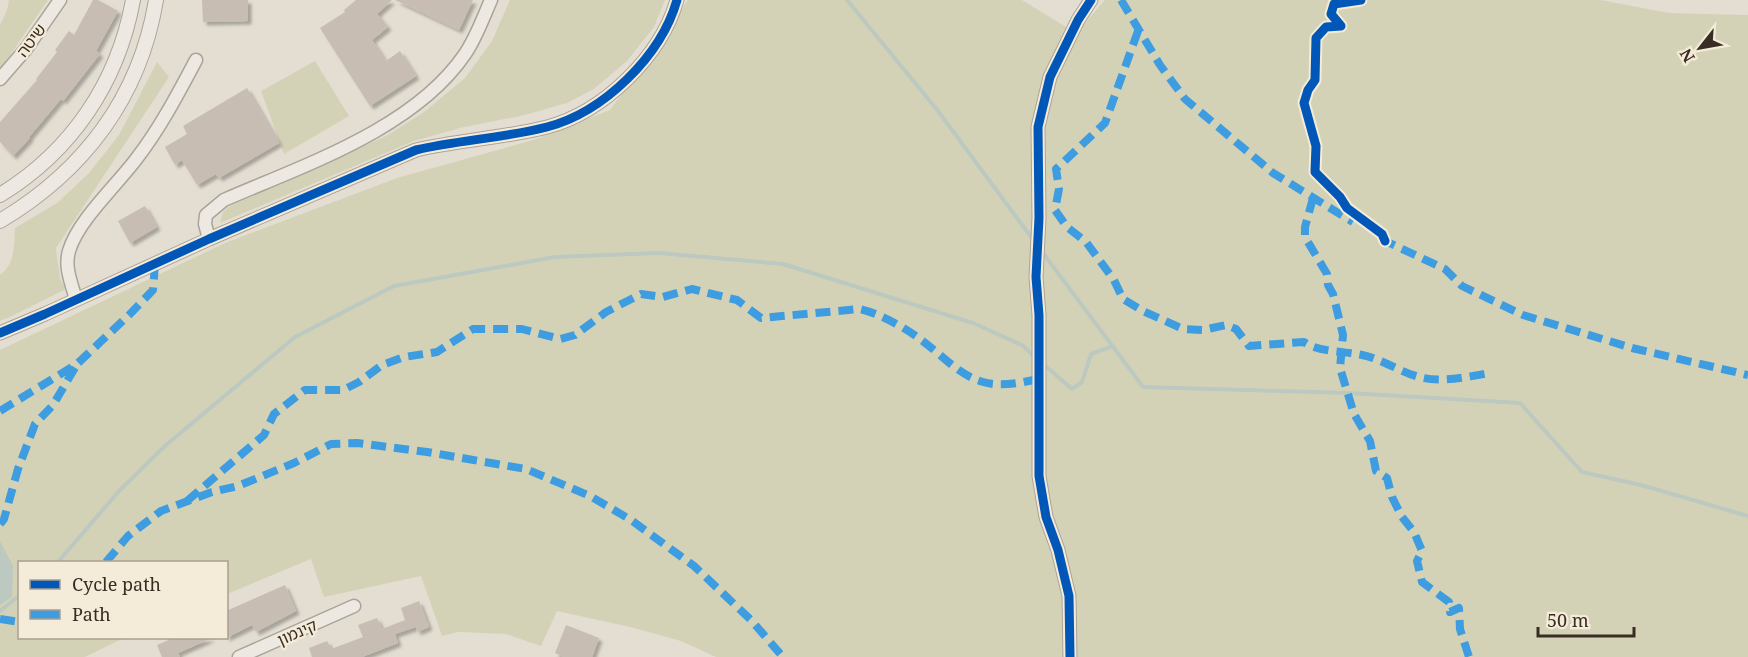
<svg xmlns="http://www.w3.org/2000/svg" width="1748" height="657" viewBox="0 0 1748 657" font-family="'Noto Serif','Noto Sans Hebrew',serif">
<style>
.green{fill:#d4d2b6}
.water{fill:#bbc9c0}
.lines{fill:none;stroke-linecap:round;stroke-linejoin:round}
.stream{stroke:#bbc9c0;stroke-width:4}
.building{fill:#c7bdb3;filter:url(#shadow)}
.minor-casing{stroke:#aaa39a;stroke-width:15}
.tertiary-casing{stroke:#aaa39a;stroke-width:16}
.minor{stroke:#ede9e2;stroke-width:12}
.tertiary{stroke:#ede9e2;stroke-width:14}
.quiet{stroke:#3e9ce0;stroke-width:8;stroke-dasharray:15 8;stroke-linecap:butt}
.cycleway-casing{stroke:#f4ebd9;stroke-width:13}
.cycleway{stroke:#0057b8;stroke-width:9}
.labels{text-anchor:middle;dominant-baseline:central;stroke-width:4.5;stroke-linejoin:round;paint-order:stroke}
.street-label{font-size:16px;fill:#392c22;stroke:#f4ebd9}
</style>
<defs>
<filter id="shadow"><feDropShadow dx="3.5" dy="3.5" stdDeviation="1.5" flood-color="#0004"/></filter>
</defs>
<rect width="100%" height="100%" fill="#e4ded2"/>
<path class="green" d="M9,0H48L0,70V25L7,10Z
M510,0H665L654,27L627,61L594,89L567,103L525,115L460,128L414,141L220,223L223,212L230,206L386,136L424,112L465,78L492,41Z
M688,0H1022L1076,33L1105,0H1601L1669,13L1748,15V657H716L681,641L630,627L557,611L541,646L506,634L458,632L442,636L421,576L324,597L311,559L227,594L226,562H20V638H124L85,657H0V350L225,243L397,178L533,140L610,110Z
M315,61L349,116L284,154L261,91Z
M157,62L169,77L56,248L60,279L66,289L12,316L0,321V275C15,264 14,246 15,228L57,203L89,173L119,135Z"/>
<path class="water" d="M0,541L13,566L12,597L0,605Z"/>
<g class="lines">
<path class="stream" d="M847,0L938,111L1034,241
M1040,249L1143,387L1349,393L1520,403L1582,472L1641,485L1748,516
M1042,363L1072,389L1082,382L1091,354L1113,346
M58,562L119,491L166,445L295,337L394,286L555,257L659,253L783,264L973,323L1022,345L1036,358
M0,611L20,595"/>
</g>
<path class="building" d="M93,0H98L118,11L96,51L100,54L63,101L61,99L29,137L30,138L13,156L0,142V122L37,80L36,79L57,52L55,50L69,31L74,35Z
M202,0H248V21L203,22Z
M356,0H392L377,14L388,27L372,40L386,61L400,51L416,76L370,106L320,28L345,12L344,10Z
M395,0H473L459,30Z
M247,88L279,143L219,178L216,174L197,185L182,160L175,165L165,147L187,134L183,126Z
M145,206L157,227L130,243L118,221Z
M285,585L296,611L256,632L252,625L226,638V611Z
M419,601L429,627L417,632L416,627L395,634L398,643L362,657H312L309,648L327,641L331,649L363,637L358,625L377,618L382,629L405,620L401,608Z
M566,625L599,638L592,657H564L555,653Z
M173,638H212L178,653L180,657H162L157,645Z"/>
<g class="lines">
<defs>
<path id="minor" d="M0,79L26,49L60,0
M209,239L205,224L206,215L224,200C304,165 414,129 465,54C476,38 483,18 491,0
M76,300C72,284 64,268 69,251C78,220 117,185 137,158C160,128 178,94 196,60
M0,333L45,314L209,239L416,150C459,140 504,138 547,127C604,112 661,56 677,0
M239,657L354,606
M1070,657L1069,596L1058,550L1046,517L1039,476V315L1036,277L1039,218L1038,127L1050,77L1078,20L1091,0"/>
<path id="tertiary" d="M0,195C72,151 118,82 133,0
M0,221C84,171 140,97 156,0"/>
</defs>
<use href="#minor" class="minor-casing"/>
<use href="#tertiary" class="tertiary-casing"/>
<use href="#minor" class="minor"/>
<use href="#tertiary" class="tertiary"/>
<path class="quiet" d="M1121,0L1160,65L1185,99L1273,173L1353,222
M1138,31L1105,123L1056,169L1059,189L1055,210L1067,227L1086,242L1114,280L1123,299L1143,311L1183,329L1203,330L1226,325L1236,329L1249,346L1304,342C1317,352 1344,351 1362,355C1382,359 1400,372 1419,377C1442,383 1467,377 1489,373
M1313,198L1305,227V237L1327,274L1328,285L1333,294L1343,335L1340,368L1354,414L1370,441L1376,471L1387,478L1392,497L1402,517L1414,532L1422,551L1417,561L1422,582L1449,602L1450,612L1459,608L1460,629L1469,657
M1381,239L1445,269L1462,286L1523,315L1632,348L1748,375
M0,411L77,364L129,315L153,290L155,264
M187,501L264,435L274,414L305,390H343L359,382L382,365L404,357L437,352L473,329H522L560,339L575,335L606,312L641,294L663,297L692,289L737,300L761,318L860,309C882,314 911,331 929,346C946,359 961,376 983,382C1000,387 1020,383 1038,379
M0,524L4,519L18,469L35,424L53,405L76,366
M106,562L128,536L161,511L212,492L238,486L294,463L331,444L357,443L427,452L526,469L590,496L631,520L694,566L751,620L783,657
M0,619L20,622"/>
<defs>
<path id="cycleway" d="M1361,0L1334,4L1331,14L1341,26L1326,27L1316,38L1315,80L1308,90L1304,103L1316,146L1315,172L1340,197L1347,208L1382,234L1385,241
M0,333L45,314L209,239L416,150C459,140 504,138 547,127C604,112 661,56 677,0
M1070,657L1069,596L1058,550L1046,517L1039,476V315L1036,277L1039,218L1038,127L1050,77L1078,20L1091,0"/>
</defs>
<use href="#cycleway" class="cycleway-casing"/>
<use href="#cycleway" class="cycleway"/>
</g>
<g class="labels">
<g class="street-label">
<text transform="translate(31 40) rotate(-53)">שיטה</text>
<text transform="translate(297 632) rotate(-24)">קינמון</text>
</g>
</g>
<rect x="18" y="561" width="210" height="78" fill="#f4ebd9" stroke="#a99f90" stroke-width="1.5"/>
<rect x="30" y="580" width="30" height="9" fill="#0057b8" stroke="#a99f90" stroke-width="1.5"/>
<text x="72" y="591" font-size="18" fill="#392c22">Cycle path</text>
<rect x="30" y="610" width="30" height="9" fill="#3e9ce0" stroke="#a99f90" stroke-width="1.5"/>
<text x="72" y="621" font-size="18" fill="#392c22">Path</text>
<g transform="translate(1700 48) rotate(239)" stroke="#f4ebd9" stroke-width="4.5" paint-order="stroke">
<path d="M0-4.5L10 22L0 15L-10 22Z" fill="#392c22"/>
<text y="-9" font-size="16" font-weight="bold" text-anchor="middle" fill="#392c22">N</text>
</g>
<path d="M1538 627v9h96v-9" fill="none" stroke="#392c22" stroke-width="3"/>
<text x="1547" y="627" font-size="18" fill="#392c22" stroke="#f4ebd9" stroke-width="4.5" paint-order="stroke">50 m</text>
</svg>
